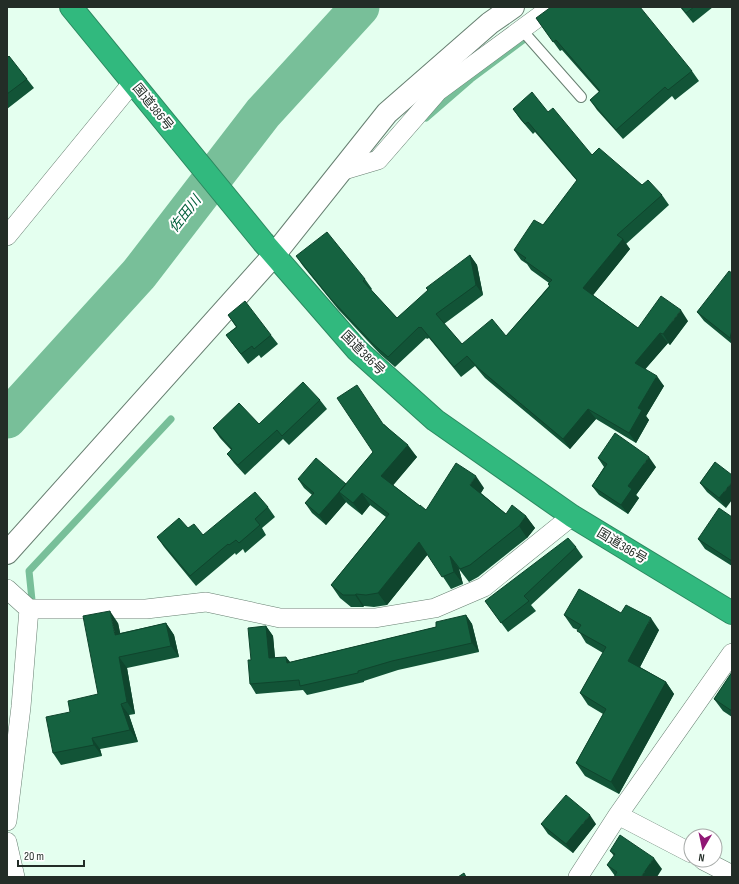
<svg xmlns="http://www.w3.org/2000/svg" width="739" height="884" viewBox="0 0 739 884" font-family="'Sofia Sans Condensed','Noto Sans JP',sans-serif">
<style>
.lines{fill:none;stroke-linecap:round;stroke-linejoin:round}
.stream{stroke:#78bf99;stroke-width:7}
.river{stroke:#78bf99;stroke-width:39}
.lane-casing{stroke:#677f71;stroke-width:12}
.street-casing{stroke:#677f71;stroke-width:20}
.secondary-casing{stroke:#677f71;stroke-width:24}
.highway-casing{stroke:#2c8860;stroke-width:24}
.lane{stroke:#fff;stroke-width:10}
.street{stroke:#fff;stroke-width:19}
.secondary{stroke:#fff;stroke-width:22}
.highway{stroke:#31b97e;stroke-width:22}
.wall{fill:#125437}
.shaded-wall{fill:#0f452d}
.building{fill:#156240;stroke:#0f452d}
.labels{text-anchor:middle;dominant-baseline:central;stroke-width:4;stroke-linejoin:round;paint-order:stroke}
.street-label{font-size:13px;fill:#232d27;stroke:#fff}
.water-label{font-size:14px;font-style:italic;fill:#025f3c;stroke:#fff}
</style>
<rect width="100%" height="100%" fill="#e4ffef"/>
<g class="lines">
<path class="stream" d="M426,118L471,79L530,35
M32,600L29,571L171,419"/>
<path class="river" d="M7,419L139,274L263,113L360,7"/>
<defs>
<path id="lane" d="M521,29L581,97"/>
<path id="street" d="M341,171L378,160L438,91L552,7
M7,236L133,82
M7,589L29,609H146L206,602L280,618H375L435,608L484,587L572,516
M618,815L691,853
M7,821L21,707L29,609
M7,842L15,877
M703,860L732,875
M578,877L618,815L732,653"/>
<path id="secondary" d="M7,553L274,255L387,113L490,23L513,7"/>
<path id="highway" d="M71,7L263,242L357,350L435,420L572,516L732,613"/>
</defs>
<use href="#lane" class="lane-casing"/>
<use href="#street" class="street-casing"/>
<use href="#secondary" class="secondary-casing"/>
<use href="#highway" class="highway-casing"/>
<use href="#lane" class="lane"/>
<use href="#street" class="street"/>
<use href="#secondary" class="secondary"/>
<use href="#highway" class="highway"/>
</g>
<path class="wall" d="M680,7H713L693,23Z
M536,18L692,71L699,81L675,100L672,96L623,139L597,110L590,100L599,92L562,50L560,51Z
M7,58L27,79L34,88L7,109Z
M513,109L548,112L592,155L642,185L662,195L669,205L626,244L630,249L593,295L638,328L688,321L670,345L668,343L645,369L664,386L646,416L649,420L636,443L596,419L570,449L485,378L475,366L461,377L429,338L427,339L426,338L395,367L380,354L338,309L303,266L296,256L365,279L372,289L371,290L397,318L470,255L477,265L483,295L444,324L462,344L506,336L549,286L548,284L549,283L531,270L527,264L521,260L514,250L543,225L577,181L535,132L533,134L520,119Z
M732,273V344L704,321L697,312Z
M228,315L271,335L278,344L261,358L259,355L248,364L226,335L236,327Z
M320,400L327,409L289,445L283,439L245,475L234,463L227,454L231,450L220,438L213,428L259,424Z
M384,424L417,457L393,485L420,506L426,510L484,488L481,493L506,514L526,516L535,528L527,538L478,577L469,582L459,569L463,584L451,589L428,554L387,605L374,607L364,606L363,607H351L340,598L331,585L386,517L370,505L362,515L348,504L346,502L326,525L312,513L305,503L312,495L304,488L298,479L346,484L373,452Z
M598,458L656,467L636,495L639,498L628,514L599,495L592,486L604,467Z
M715,462L726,508L707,492L700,483Z
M268,507L275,517L262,528L266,535L245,553L243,549L236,555L235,553L196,586L164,547L157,537L188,528L203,535Z
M732,517V566L705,549L698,539Z
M576,547L583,557L531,605L536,611L508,632L485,601Z
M621,613L659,630L640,667L666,682L674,694L619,794L585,776L576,763L603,714L588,705L580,693L603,653L586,643L578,630L573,628L564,615Z
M466,615L472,624L479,652L398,670L364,681V682L307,695L303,690L256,694L250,684L251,660L266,626L273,636L275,658L286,657L290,662L436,627Z
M118,623L120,633L166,623L174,635L179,657L127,668L135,714L129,715L138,742L100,749L102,756L61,765L53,753L70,712L98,694Z
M732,672V717L723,711L714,699Z
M541,824H596L573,853L548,834Z
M610,851L662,869L615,876L607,865L614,856Z"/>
<path class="shaded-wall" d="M623,239L630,249L590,299L583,288Z
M470,255L477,265L483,295L476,285Z
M681,310L688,321L670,345L663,334Z
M732,330V341L730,338Z
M660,333L668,343L642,373L635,363Z
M657,376L664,386L646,416L649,420L636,443L629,433L638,408Z
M588,409L596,419L570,449L563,439Z
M408,445L417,457L390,489L381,476Z
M649,457L656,467L636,495L639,498L628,514L621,505L628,486Z
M476,476L484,488L478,497L470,485Z
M732,482V500L726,508L719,498Z
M339,492L346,502L326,525L319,515Z
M362,493L370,505L362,515L353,503Z
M526,516L535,528L527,538L519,526Z
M419,542L428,554L387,605L378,593Z
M450,556L459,569L463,584L454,572Z
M356,594L364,606L363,607L355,595Z
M110,611L118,623L123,646L115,635Z
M466,615L472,624L479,652L472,643Z
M651,618L659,630L637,673L628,661Z
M166,623L174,635L179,657L171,646Z
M266,626L273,636L276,668L269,658Z
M119,657L127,668L135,714L127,702Z
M286,657L293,666L287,663Z
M666,682L674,694L619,794L611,782Z
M121,704L129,715L138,742L130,730Z
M92,738L100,749L102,756L94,745Z
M590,815L596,824L573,853L566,844Z
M654,858L662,869L657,877H641Z"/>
<path class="building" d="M551,7H640L692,71L668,90L665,87L616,130L590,100L600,91L556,40L553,42L536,18Z
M681,7H694L686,13Z
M9,56L27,79L7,94V58Z
M532,92L548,112L553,108L592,155L599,148L642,185L648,180L662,195L617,235L623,239L583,288L638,328L661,296L681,310L663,334L660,333L635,363L657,376L638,408L642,410L629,433L588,409L563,439L478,368L467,356L454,367L421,327L420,328L419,327L388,357L373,344L330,298L296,256L327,232L365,279L363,281L397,318L428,290L426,288L470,255L476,285L436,314L462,344L492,319L506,336L550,286L548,284L552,280L524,260L526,258L514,250L534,220L543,225L577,180L528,122L525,124L513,109Z
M729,271L732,273V330L730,338L697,312Z
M245,301L271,335L254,349L252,346L241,354L226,335L237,327L228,315Z
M303,382L320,400L282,436L277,430L238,465L227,454L232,449L213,428L239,403L259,424Z
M357,385L383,424L408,445L381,476L420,506V505L426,510L456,463L476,476L470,485L506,514L512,505L526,516L519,526L470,565L460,569L450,556L454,572L442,577L419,542L378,593L366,595L356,594L355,595H343L331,585L389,514L362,493L353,503L339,492L373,452L337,398Z
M615,433L649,457L628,486L632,489L621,505L592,486L607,464L598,458Z
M316,458L346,484L319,515L305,503L314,493L298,479Z
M715,462L732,475V482L719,498L700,483Z
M255,492L268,507L255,519L260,525L239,543L236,540L229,545L228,544L190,576L157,537L179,518L188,528L194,524L203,535Z
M719,508L732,517V561L698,539Z
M568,538L576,547L524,596L529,601L501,623L485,601Z
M579,589L621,613L626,605L651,618L628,661L666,682L611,782L576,763L606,709L580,693L606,647L577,631L581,625L564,615Z
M110,611L115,635L166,623L171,646L119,657L127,702L121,704L130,730L92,738L94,745L53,753L46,717L70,712L68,701L98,694L83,616Z
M466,615L472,643L392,661L358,671V673L300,686L299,680L250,684L248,660H251L248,628L266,626L269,658L286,657L287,663L436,627V622Z
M732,672V711L714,699Z
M566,795L590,815L566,844L541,824Z
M620,835L654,858L641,877H614L617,872L607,865L615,854L610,851Z
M464,873L466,877H458Z"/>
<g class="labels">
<g class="street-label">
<text transform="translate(153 107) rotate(51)">国道386号</text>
<text transform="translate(363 353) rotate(45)">国道386号</text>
<text transform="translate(622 546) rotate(31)">国道386号</text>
</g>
<g class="water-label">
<text transform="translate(185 214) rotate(-52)">佐田川</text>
</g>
</g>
<rect width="739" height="884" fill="none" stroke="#232d27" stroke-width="16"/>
<g transform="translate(703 848) rotate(189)"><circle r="19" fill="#ffffff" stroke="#a7aba9"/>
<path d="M0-3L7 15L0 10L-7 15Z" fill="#901775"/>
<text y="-6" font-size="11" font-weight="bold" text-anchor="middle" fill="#232d27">N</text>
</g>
<path d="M18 860v6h66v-6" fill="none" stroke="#232d27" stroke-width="2"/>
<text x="24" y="860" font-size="12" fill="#232d27" stroke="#ffffff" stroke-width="3" paint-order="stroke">20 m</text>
</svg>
